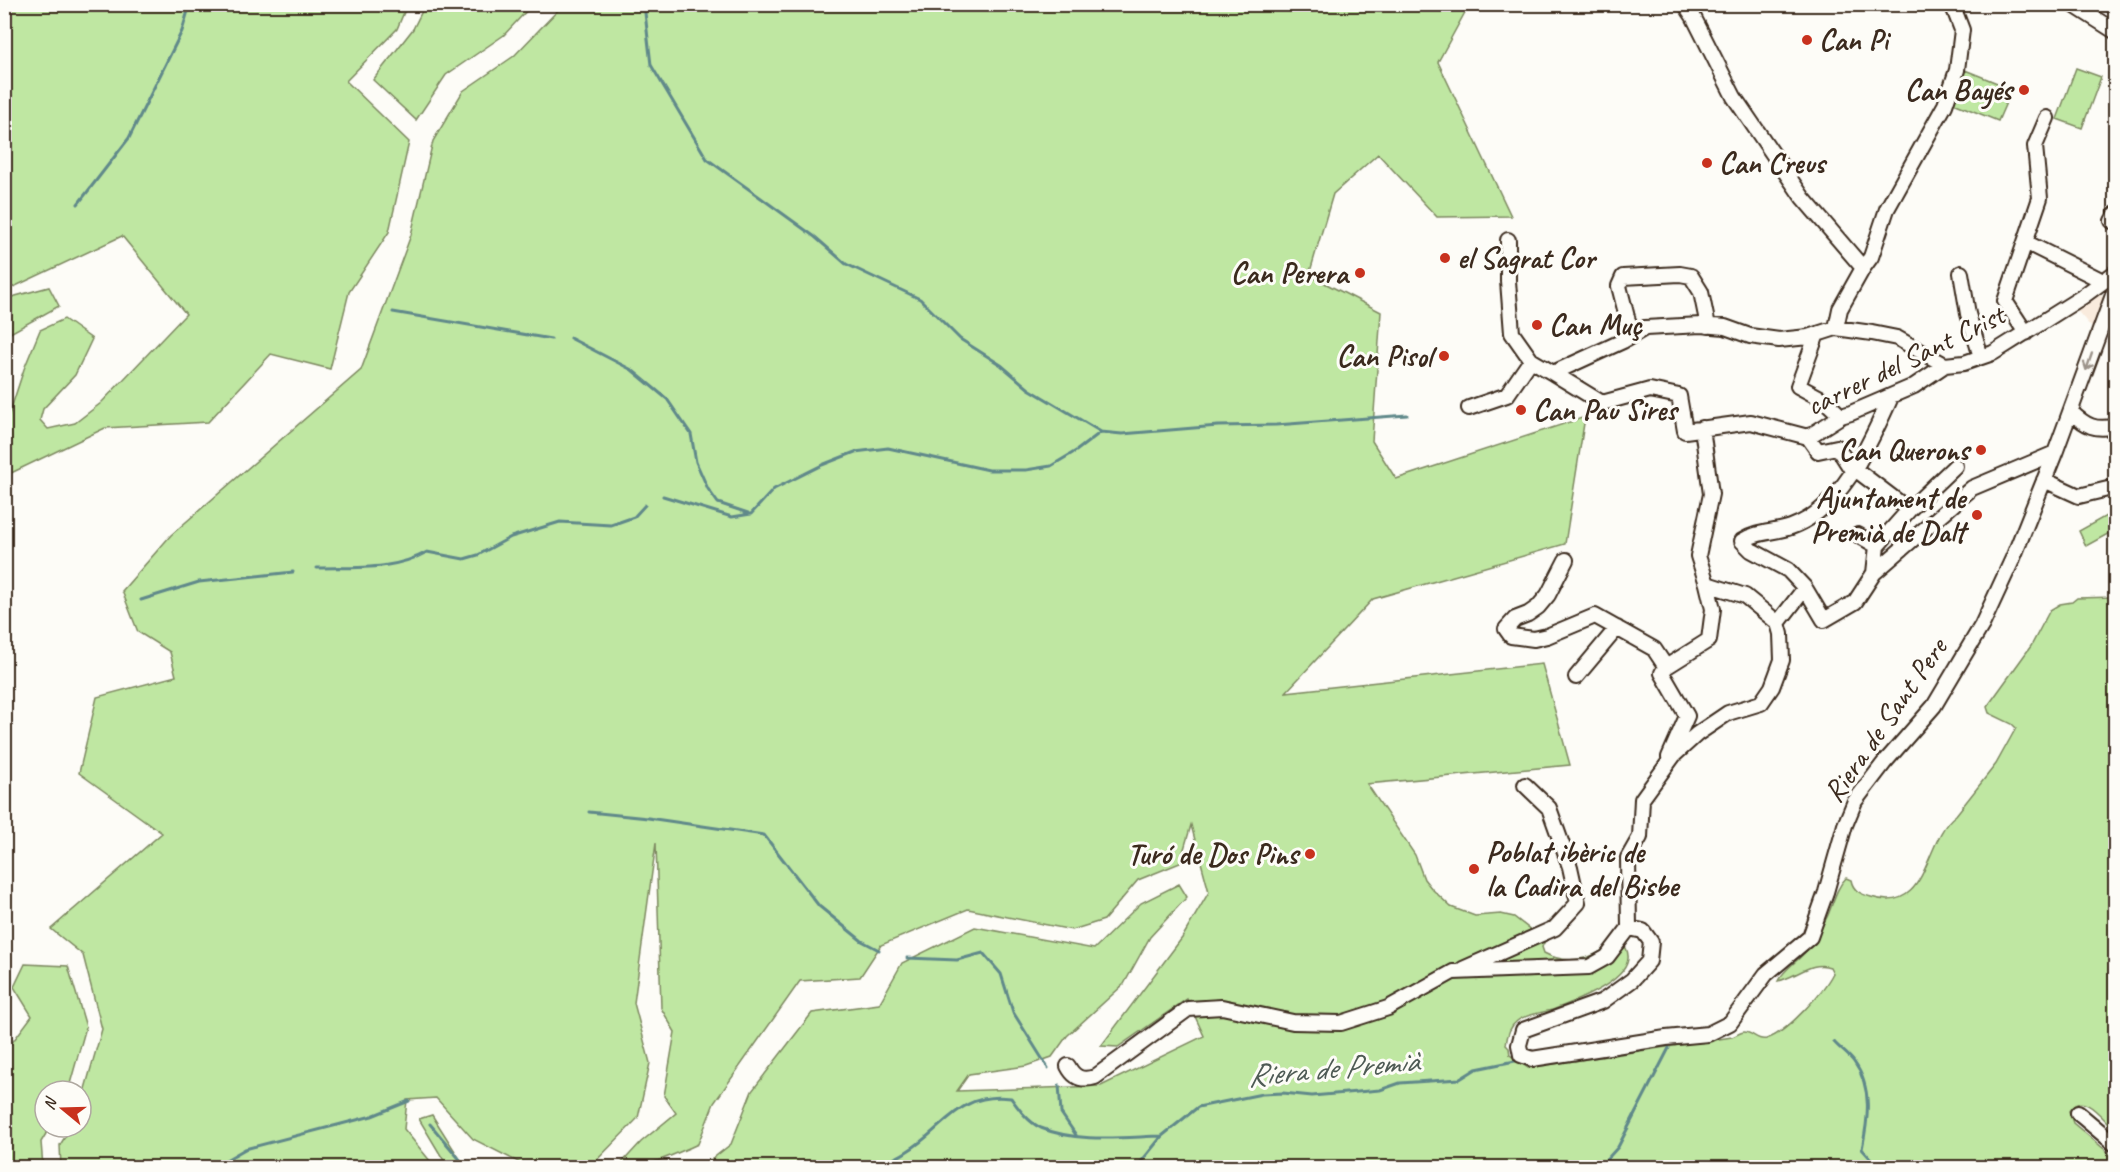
<svg xmlns="http://www.w3.org/2000/svg" width="2120" height="1172" viewBox="0 0 2120 1172" font-family="Caveat,sans-serif">
<style>
.built{fill:#f9ebdd}
.green{fill:#bfe7a2;stroke:#7d8860;stroke-width:1.5}
.lines{fill:none;stroke-linecap:round;stroke-linejoin:round}
.stream{stroke:#60898a;stroke-width:3}
.minor-casing{stroke:#3b2a1e;stroke-width:18}
.minor{stroke:#fdfcf7;stroke-width:14}
.oneway{stroke:#9c938a}
.poi-dot{fill:#c8321e;stroke:#fdfcf7;stroke-width:2}
.labels{text-anchor:middle;dominant-baseline:central;stroke-width:6;stroke-linejoin:round;paint-order:stroke}
.poi-label{font-size:30px;font-weight:bold;fill:#3b2a1e;stroke:#fdfcf7;text-anchor:start}
.street-label{font-size:30px;fill:#3b2a1e;stroke:#fdfcf7}
.water-label{font-size:32px;font-style:italic;fill:#4e5a54;stroke:#fdfcf7}
</style>
<rect width="100%" height="100%" fill="#fdfcf7"/>
<filter id="ink" filterUnits="userSpaceOnUse"><feTurbulence type="fractalNoise" baseFrequency=".0167" numOctaves="2"/><feDisplacementMap in="SourceGraphic" scale="12" xChannelSelector="R" yChannelSelector="G"/><feConvolveMatrix kernelMatrix="1 2 1 2 8 2 1 2 1" color-interpolation-filters="sRGB"/></filter>
<g filter="url(#ink)">
<path class="built" d="M2098,291L2104,299L2092,328L2074,307Z"/>
<path class="green" d="M5,4L407,5L397,29L346,81L409,142L389,232L349,292L330,369L271,354L208,422L105,428L7,475L4,470L5,427L24,369L40,330L64,319L92,339L75,375L43,409L40,420L48,429L75,423L101,403L186,314L122,236L7,290L8,298L49,287L59,306L5,336Z
M425,5H532L504,35L446,75L416,120L373,80L413,29Z
M563,5H1469L1438,62L1511,216L1437,217L1378,154L1333,194L1309,275L1381,312L1372,441L1396,479L1585,417L1565,544L1373,599L1286,692L1542,664L1570,765L1367,784L1415,855L1424,879L1432,889L1451,907L1475,916L1501,914L1514,917L1545,941L1542,947L1544,953C1564,964 1596,962 1611,941L1626,948C1641,978 1573,1002 1552,1010C1541,1013 1526,1014 1517,1021C1509,1027 1507,1036 1506,1045L1509,1048L1510,1055L1528,1068L1732,1037C1736,1036 1740,1032 1744,1032C1753,1032 1757,1041 1766,1039C1786,1034 1824,991 1833,973L1830,967C1812,960 1795,978 1778,981C1785,967 1801,960 1810,946C1816,938 1822,927 1827,917C1833,904 1836,888 1846,878L1851,880C1853,891 1861,894 1871,897C1930,916 1923,839 1956,815L1996,764L2016,728L2012,724L1989,713L1987,707L2031,646L2050,610L2060,604L2072,602L2077,598L2115,597V1130C2103,1120 2084,1089 2069,1111L2073,1123L2115,1158V1167H702L731,1144L752,1091L812,1013L879,1004L902,963L975,927L1094,949L1141,903L1179,884L1187,897L1150,937L1124,984L1067,1036L1052,1057L1026,1066L969,1074L957,1091L1101,1086L1204,1036L1187,999L1118,1047L1101,1046L1182,938L1209,892L1191,825L1180,863L1138,880L1104,920L1072,930L968,909L881,945L860,977L800,981L714,1103L698,1144C668,1157 651,1167 618,1167L641,1142L676,1113L664,1096L675,1032L661,1008L656,843L634,1003L650,1063L638,1118L590,1167H528L473,1139L436,1098L407,1100L404,1129L431,1162V1167H61L60,1145L71,1127H81V1103L102,1029L83,955L51,929L162,833L79,773L97,697L176,676L170,652L138,632L122,591L171,535L361,370L411,235L433,141L463,91L514,56Z
M2076,68L2101,77L2082,128L2057,119Z
M1965,70L2012,89L1998,121L1951,102Z
M2115,511V530L2086,546L2079,531Z
M25,964L68,966L86,1027L68,1091H45V1127H50L41,1142L43,1167H5V1052L32,1016L14,987Z
M432,1115L465,1167H446V1164L419,1119Z"/>
<g class="lines">
<path class="stream" d="M644,4L651,65L707,159L815,237L846,264L920,299L960,339L1001,365L1029,389L1101,432
M78,204L129,138L182,31L190,4
M393,312L551,339
M570,338L632,370L667,399L691,434L696,462L708,489L718,503L748,513
M663,496L732,517L751,514L774,489L822,465L855,452L888,448L989,470H1026L1051,466L1076,451L1101,432L1122,434L1218,426L1276,425L1407,415
M317,568C355,567 393,571 427,552L464,559L478,555L511,537L560,522L611,525L634,517L645,505
M141,600L199,582L293,572
M589,812L648,818L764,835L819,906L862,941L879,950
M907,958L957,960L983,953L1001,974L1013,1012L1048,1068
M1834,1042C1840,1049 1849,1055 1854,1062C1873,1088 1868,1120 1862,1149L1879,1168
M1059,1085L1061,1113L1076,1135
M430,1124L467,1168
M212,1168L245,1149L372,1116L409,1101
M872,1168C883,1163 896,1159 906,1152C945,1129 958,1091 1011,1098C1019,1109 1028,1122 1041,1128C1077,1143 1124,1137 1162,1136
M1136,1168L1162,1136L1198,1107L1262,1094L1283,1093L1312,1096L1380,1090L1400,1083L1460,1079L1476,1069L1515,1061
M1599,1168L1618,1147L1669,1048"/>
<defs>
<path id="minor" d="M1685,4L1693,16L1734,97L1803,198L1863,268L1840,309L1836,328
M2072,4L2116,32
M2116,214L2112,221L2116,222
M1508,240V281L1512,333L1531,360L1553,373L1623,341L1645,328L1701,325L1725,327L1750,336L1779,340L1808,337L1836,328L1872,333L1897,338L1945,365
M2025,242L2103,281
M1863,268L1871,257L1887,209L1945,105L1957,70L1962,30L1952,4
M1961,273L1968,314L1981,357
M1636,333L1628,321L1619,286L1623,277L1680,274L1691,276L1701,292L1708,326
M2026,333L2005,301L2040,198L2035,146L2047,118
M1817,334L1798,386L1824,400L1841,416
M1553,373L1602,403L1650,390L1679,396L1685,431L1751,422L1808,437L1841,416L1851,413L1914,386L1945,365L1964,363L1993,353L2082,297L2116,272
M1469,408L1507,395L1531,360
M2071,412C2086,426 2095,431 2116,426
M1808,437L1818,451L1837,447L1853,472
M1855,469L1909,510
M2044,480L2079,496L2116,487
M1858,535L1877,546
M1566,560L1548,595L1538,607L1528,614L1515,619L1506,629L1511,636L1534,639L1547,636L1595,616L1654,649L1666,667
M1874,573L1877,546L1909,510L1955,466
M1805,588L1824,620L1855,602L1874,573L1972,488L2055,453
M1778,623L1805,588L1788,570L1751,550L1742,541C1757,531 1774,533 1791,527C1842,509 1870,443 1891,397
M1576,677L1617,628
M1669,757L1687,716L1662,673L1666,667L1709,640L1713,609L1707,584
M1629,928L1643,931L1651,942L1649,961L1632,980L1603,1001L1523,1030L1519,1045L1521,1055L1532,1059L1666,1038L1708,1034L1730,1023L1766,974L1810,937L1826,892L1845,825L1855,801L1884,763L1934,706L1982,625L2013,558L2055,453L2116,287
M1463,969L1555,928L1578,903L1570,867L1549,808L1525,785
M1068,1066C1074,1078 1082,1081 1095,1077L1188,1009L1222,1007L1293,1022L1341,1023L1388,1008L1453,972L1589,967L1607,957L1629,928L1628,858L1640,837L1642,799L1674,755L1697,734L1728,713L1761,703L1772,687L1782,660L1781,634L1778,623L1745,596L1707,584L1698,556L1711,494L1702,428
M2078,1113L2116,1145"/>
</defs>
<use href="#minor" class="minor-casing"/>
<use href="#minor" class="minor"/>
</g>
<defs><path id="oneway-shaft" d="M-6 0H5M1.5-3L5.5 0L1.5 3" fill="none" stroke-width="1.6" stroke-linecap="round" stroke-linejoin="round" transform="scale(1.5)"/></defs>
<use class="oneway" href="#oneway-shaft" transform="translate(2089 362) rotate(109)"/>
</g>
<g class="poi-dot">
<circle cx="1807" cy="40" r="6"/>
<circle cx="2024" cy="90" r="6"/>
<circle cx="1707" cy="163" r="6"/>
<circle cx="1445" cy="258" r="6"/>
<circle cx="1360" cy="273" r="6"/>
<circle cx="1537" cy="325" r="6"/>
<circle cx="1444" cy="356" r="6"/>
<circle cx="1521" cy="410" r="6"/>
<circle cx="1981" cy="450" r="6"/>
<circle cx="1977" cy="515" r="6"/>
<circle cx="1310" cy="854" r="6"/>
<circle cx="1474" cy="869" r="6"/>
</g>
<g class="labels">
<g class="poi-label">
<text x="1819" y="40">Can Pi</text>
<text x="2012" y="90" text-anchor="end">Can Bayés</text>
<text x="1719" y="163">Can Creus</text>
<text x="1457" y="258">el Sagrat Cor</text>
<text x="1348" y="273" text-anchor="end">Can Perera</text>
<text x="1549" y="325">Can Muç</text>
<text x="1432" y="356" text-anchor="end">Can Pisol</text>
<text x="1533" y="410">Can Pau Sires</text>
<text x="1969" y="450" text-anchor="end">Can Querons</text>
<text x="1965" y="498" text-anchor="end">Ajuntament de<tspan x="1965" dy="34">Premià de Dalt</tspan></text>
<text x="1486" y="852">Poblat ibèric de<tspan x="1486" dy="34">la Cadira del Bisbe</tspan></text>
<text x="1298" y="854" text-anchor="end">Turó de Dos Pins</text>
</g>
<g class="street-label">
<text transform="translate(1905 360) rotate(-26)">carrer del Sant Crist</text>
<text transform="translate(1885 720) rotate(-55)">Riera de Sant Pere</text>
</g>
<g class="water-label">
<text transform="translate(1333 1068) rotate(-5)">Riera de Premià</text>
</g>
</g>
<rect width="2120" height="1172" fill="none" stroke="#fdfcf7" stroke-width="24"/>
<rect x="12" y="12" width="2096" height="1148" fill="none" stroke="#3b2a1e" stroke-width="2" filter="url(#ink)"/>
<g transform="translate(63 1109) rotate(289)"><circle r="28" fill="#fdfcf7" stroke="#afa8a0" stroke-width="1.5"/>
<path d="M0-4.5L10 22L0 15L-10 22Z" fill="#c8321e"/>
<text y="-9" font-size="16" font-weight="bold" text-anchor="middle" fill="#3b2a1e">N</text>
</g>
</svg>
